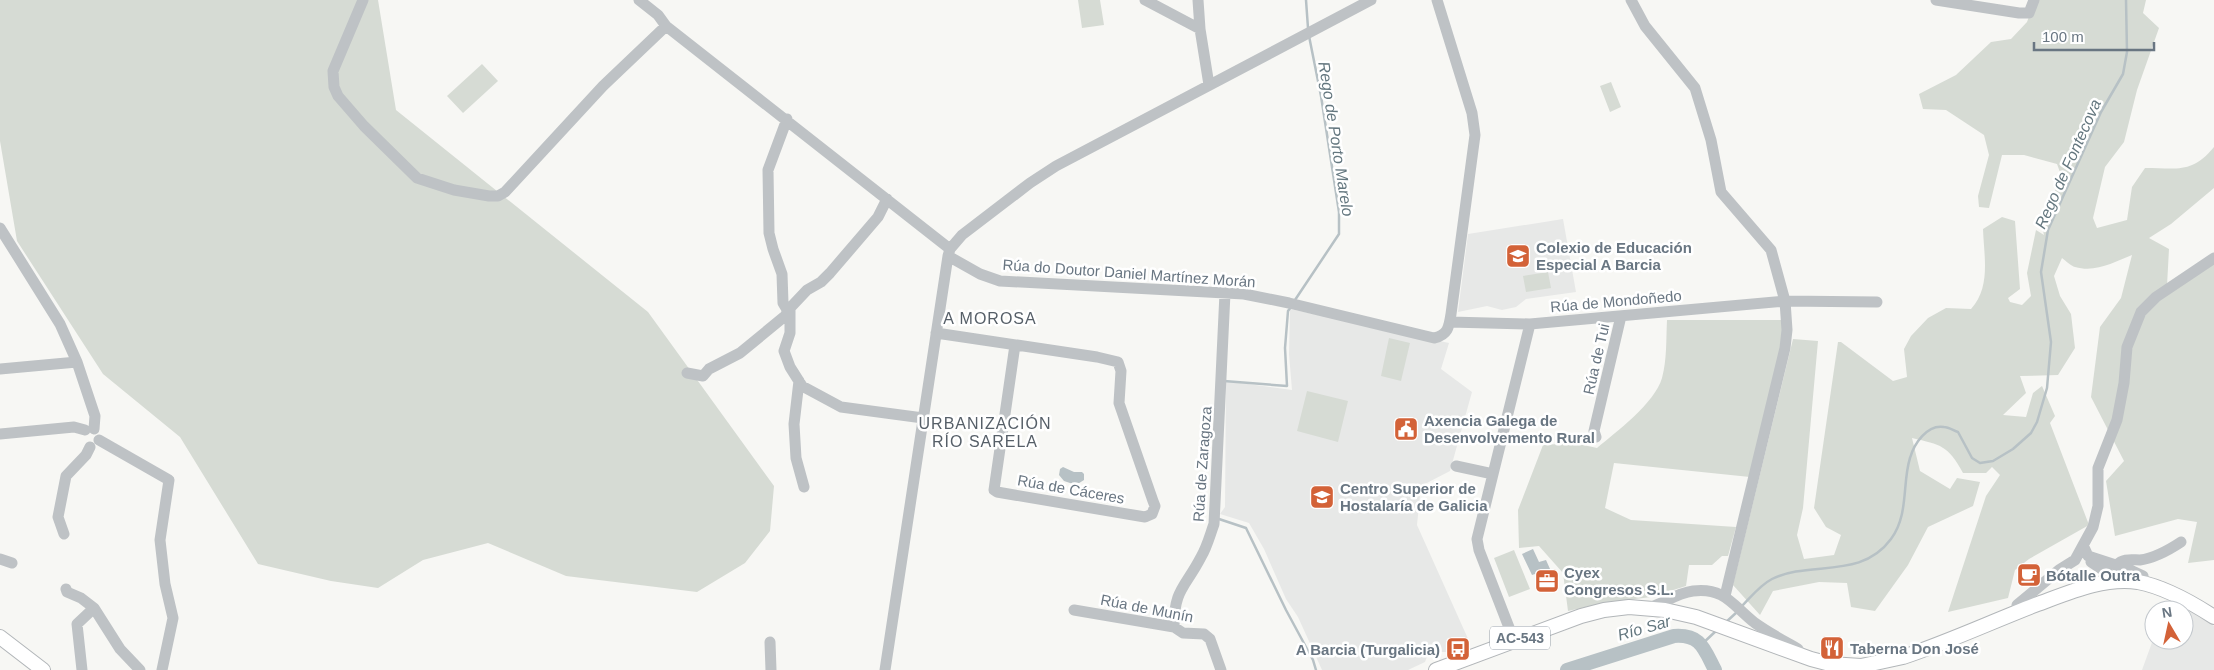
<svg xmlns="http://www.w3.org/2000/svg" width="2214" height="670" viewBox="0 0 2214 670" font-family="Helvetica,sans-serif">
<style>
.built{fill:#e7e8e7}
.green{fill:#d6dbd4}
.water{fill:#b7c1c5}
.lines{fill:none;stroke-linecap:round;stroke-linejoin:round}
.stream{stroke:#b7c1c5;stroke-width:2.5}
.river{stroke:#b7c1c5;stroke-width:14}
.major-casing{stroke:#b2b6b9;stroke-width:16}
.minor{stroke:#bec2c5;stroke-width:11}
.major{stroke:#fff;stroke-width:14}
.labels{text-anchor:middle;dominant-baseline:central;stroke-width:5;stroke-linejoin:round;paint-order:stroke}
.shield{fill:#fff;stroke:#969fa8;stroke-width:1}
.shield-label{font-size:14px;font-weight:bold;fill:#697682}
.poi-label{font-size:15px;font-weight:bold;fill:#697682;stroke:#fff;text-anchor:start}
.street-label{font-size:15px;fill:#697682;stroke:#fff}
.water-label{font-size:16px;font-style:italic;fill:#64777f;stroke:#fff}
.neighbourhood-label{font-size:16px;letter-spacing:1px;fill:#565f68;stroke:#fff}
</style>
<rect width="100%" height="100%" fill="#f7f7f4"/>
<path class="built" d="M1563,219L1576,292L1526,299L1516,307L1502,310L1487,306L1458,312L1468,234Z
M1290,309L1449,343L1441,369L1472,392L1450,471L1421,486L1417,525L1469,641L1446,652H1440L1437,650L1428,654L1425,662L1408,670H1322L1298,617L1286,599L1264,549L1249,523L1220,514L1225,507L1226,381L1292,390L1289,354Z
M2173,599L2214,626V670H2142L2154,637V640H2184V610H2167Z"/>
<path class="green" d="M0,0H378L396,110L648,312L774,486L770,531L745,563L697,592L566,576L488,543L423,560L378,588L331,581L258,564L180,437L103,374L17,241L0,141Z
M1078,0H1100L1104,25L1082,28Z
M2035,0H2146L2143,13L2159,28L2137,90L2124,142L2105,167L2093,218L2097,228L2127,220L2132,187L2145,168C2177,168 2192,174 2214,147V188L2171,224L2149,238L2169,249L2167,286L2214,260V560L2188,563L2197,522L2178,519L2115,536L2106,481L2124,461L2091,397L2100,327L2121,298L2132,255C2114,262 2096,273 2075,267C2071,266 2066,261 2062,258L2054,276L2060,296L2071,314L2075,348L2058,375L2020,376L2026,393L2003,415L2026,417L2033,393L2042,386L2055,416L2050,423L2089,525L2029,559L2015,570L2008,598L1948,612L1986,496L2000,475L1992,467L1986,473H1963C1948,445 1941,445 1912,438L1920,471L1950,489L1957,478L1980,482L1973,506L1928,527L1908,565L1875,611L1851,607L1847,583L1819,582L1773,591L1760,615L1733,585L1793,339L1818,341L1803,508L1797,535L1804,559L1834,555L1841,535L1826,527L1814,508L1838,342H1841L1893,381L1907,377L1904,349L1911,336L1928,318L1946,308L1971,309C1991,287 1984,257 1983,229L2002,217L2015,221L2020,289L2008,298L2010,302L2022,305L2031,296L2027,273L2036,230L2044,235L2042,226L2061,175L2057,164L2024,155H2002L1989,208L1979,207L1978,196L1989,155L1984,135L1946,110L1923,109L1919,94L1956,75L1991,42L2011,39L2027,22Z
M482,64L498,81L463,113L447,96Z
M1611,82L1621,107L1610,112L1600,86Z
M1548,272L1551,288L1526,292L1523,276Z
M1667,320H1782V348L1750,477L1614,463L1605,508L1631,520L1736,527L1728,556H1722L1712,565H1689L1686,586L1651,597L1604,603L1568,611L1563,573L1539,546L1519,548L1518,510L1543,445L1574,443L1597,448C1616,432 1655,403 1662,378C1667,359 1666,340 1667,320Z
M1389,338L1410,343L1401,381L1381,376Z
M1307,391L1348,401L1338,442L1297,431Z
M1514,550L1530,589L1509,597L1494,558Z"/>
<path class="water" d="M1063,467L1074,472H1082L1084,474V480L1076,485L1064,481L1059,475L1060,469Z
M1533,549L1539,562L1546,560L1550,569L1532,575L1522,554Z"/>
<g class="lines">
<path class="stream" d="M1306,0L1308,28
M1295,300L1339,234V212L1321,96L1309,36
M1224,381L1287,386L1285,348L1288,311L1291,307
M1219,519L1246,528L1286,610L1313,660L1316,670
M1741,607C1750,598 1760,585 1772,579C1811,560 1861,580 1891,539C1909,515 1902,483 1910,458C1914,444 1927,424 1944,427C1949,427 1954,431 1958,432L1972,458L1980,463L1993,461L2013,449L2031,433L2037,422L2047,388L2051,342L2041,272L2048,230L2101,112L2123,74L2127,52L2126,0
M1725,623L1737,612
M1701,645L1717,630"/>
<path class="river" d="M1567,670L1674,636C1701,634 1704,649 1715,670"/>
<defs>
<path id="major" d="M0,637L43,670
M1436,670L1581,616L1604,610L1629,607L1665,610L1696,617L1811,659L1830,664L1861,666L1903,657C1948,642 1991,622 2035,605C2068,593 2102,577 2138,582C2165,587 2191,602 2214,617"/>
</defs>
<use href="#major" class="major-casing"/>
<path class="minor" d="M363,0L333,71L334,87L338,96L364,126L417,178L454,190L489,196H498L505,192L603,86L666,26L950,249
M639,0L658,15L666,26
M1145,0L1200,29L1198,0
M1631,0L1645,26L1695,88L1711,140L1721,192L1771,250L1785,301L1877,302
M1936,0L2019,13H2029L2034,0
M1200,29L1209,85
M787,119L768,170L769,233L773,249L782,274L783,303L786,308H790L807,290L821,282L830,273L878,217L887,199
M0,228L60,324L77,362L95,416L94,429
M948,256L980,274L1000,281L1244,294L1289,303L1434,338C1448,335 1449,327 1451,314L1475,135L1472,113L1437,0
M790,308V333L784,351L790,367L802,386L841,407L923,418
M1450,322L1530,324L1785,301L1787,330L1785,348L1725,596
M936,333L1097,357L1118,362L1121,371L1119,403L1153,501L1155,506L1152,514L1145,517L1139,516L997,492L994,490L1015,345
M0,369L77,362
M687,373L703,376L709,369L740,353L785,316L790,308
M799,381L794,424L796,458L804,487
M0,434L74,427L85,430
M1596,437L1594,431L1621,316
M99,440L169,480L160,540L165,584L173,618L162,670
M1456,466L1493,474
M64,534L58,517L66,476L86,455L90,447
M2083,545L2088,556L2128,569L2143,576
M0,559L12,563
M2091,562L2109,574
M2117,565C2123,558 2132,560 2140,560C2155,558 2169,550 2181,542
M66,589L67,592L81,598L94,608L120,649L140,670
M2017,605L2059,570L2075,560L2093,527L2098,506V468L2117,420L2124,383L2127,347L2141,312L2156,297L2214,258
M1649,608C1664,603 1677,593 1693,591C1725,587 1733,606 1755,623C1769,633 1784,641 1798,649
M1074,610L1174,627L1183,633L1204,634L1210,639L1221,670
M1174,627C1174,589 1185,588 1201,557C1207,547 1210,535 1214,524L1225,293
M1510,630L1479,550L1477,539L1530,324
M770,642L771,670
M82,670L77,624L94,608
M885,670L948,256L950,249L962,235L1030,183L1056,166L1371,0"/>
<use href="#major" class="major"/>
</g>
<defs>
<symbol id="school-square" viewBox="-11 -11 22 22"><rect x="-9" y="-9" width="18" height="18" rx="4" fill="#d36238" stroke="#fff"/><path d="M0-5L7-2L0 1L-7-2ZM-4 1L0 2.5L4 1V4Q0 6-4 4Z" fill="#fff"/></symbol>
<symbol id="civic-square" viewBox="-11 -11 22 22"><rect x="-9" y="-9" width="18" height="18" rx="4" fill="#d36238" stroke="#fff"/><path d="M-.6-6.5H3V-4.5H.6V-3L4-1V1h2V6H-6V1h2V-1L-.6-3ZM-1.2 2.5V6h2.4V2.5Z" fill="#fff"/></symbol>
<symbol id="cafe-square" viewBox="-11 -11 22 22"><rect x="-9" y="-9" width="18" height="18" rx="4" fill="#d36238" stroke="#fff"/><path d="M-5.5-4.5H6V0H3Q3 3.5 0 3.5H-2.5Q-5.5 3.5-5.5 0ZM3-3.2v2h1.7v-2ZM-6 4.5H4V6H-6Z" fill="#fff"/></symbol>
<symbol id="office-square" viewBox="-11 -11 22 22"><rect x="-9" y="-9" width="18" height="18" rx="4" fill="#d36238" stroke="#fff"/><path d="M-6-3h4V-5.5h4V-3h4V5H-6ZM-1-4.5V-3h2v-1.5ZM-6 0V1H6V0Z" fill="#fff"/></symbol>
<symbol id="restaurant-square" viewBox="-11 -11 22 22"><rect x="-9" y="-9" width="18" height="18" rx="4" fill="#d36238" stroke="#fff"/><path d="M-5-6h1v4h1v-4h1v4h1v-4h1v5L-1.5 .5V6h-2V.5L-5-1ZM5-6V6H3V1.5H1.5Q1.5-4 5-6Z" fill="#fff"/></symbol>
<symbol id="bus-square" viewBox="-11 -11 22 22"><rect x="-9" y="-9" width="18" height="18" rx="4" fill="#d36238" stroke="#fff"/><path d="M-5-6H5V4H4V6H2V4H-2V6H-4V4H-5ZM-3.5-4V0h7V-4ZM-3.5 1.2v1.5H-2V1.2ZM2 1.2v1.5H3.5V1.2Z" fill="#fff"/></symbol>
</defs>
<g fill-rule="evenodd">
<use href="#school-square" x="1504" y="242" width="28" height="28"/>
<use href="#civic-square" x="1392" y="415" width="28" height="28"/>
<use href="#school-square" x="1308" y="483" width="28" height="28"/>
<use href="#cafe-square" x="2015" y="561" width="28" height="28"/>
<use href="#office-square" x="1533" y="567" width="28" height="28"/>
<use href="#restaurant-square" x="1818" y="634" width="28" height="28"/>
<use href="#bus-square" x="1444" y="635" width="28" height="28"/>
</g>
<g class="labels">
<rect class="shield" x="1490" y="626.5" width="60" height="23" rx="4"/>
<g class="shield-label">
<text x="1520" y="638">AC-543</text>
</g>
<g class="poi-label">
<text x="1536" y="247">Colexio de Educación<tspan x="1536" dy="17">Especial A Barcia</tspan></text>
<text x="1424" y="420">Axencia Galega de<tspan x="1424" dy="17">Desenvolvemento Rural</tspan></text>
<text x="1340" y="488">Centro Superior de<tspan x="1340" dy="17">Hostalaría de Galicia</tspan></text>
<text x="1564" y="572">Cyex<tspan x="1564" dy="17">Congresos S.L.</tspan></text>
<text x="2046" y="575">Bótalle Outra</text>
<text x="1850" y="648">Taberna Don José</text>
<text x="1440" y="649" text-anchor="end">A Barcia (Turgalicia)</text>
</g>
<g class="street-label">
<text transform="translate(1129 273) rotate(4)">Rúa do Doutor Daniel Martínez Morán</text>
<text transform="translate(1616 301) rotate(-5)">Rúa de Mondoñedo</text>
<text transform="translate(1596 359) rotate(-77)">Rúa de Tui</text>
<text transform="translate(1202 464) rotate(-86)">Rúa de Zaragoza</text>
<text transform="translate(1071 489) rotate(10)">Rúa de Cáceres</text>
<text transform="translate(1147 608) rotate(11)">Rúa de Munín</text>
</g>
<g class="water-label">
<text transform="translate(1336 139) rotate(81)">Rego de Porto Marelo</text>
<text transform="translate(2068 164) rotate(-66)">Rego de Fontecova</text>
<text transform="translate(1644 628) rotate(-16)">Río Sar</text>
</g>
<g class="neighbourhood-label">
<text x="990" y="318">A MOROSA</text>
<text x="985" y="423">URBANIZACIÓN<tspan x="985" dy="18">RÍO SARELA</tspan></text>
</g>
</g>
<g transform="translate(2169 625) rotate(351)"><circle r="24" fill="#ffffff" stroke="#c3c8cd"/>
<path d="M0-4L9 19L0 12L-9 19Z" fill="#d36238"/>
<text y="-8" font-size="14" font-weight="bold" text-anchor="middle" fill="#697682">N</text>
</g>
<path d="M2034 42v8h120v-8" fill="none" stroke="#697682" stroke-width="2.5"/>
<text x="2042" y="42" font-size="15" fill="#697682" stroke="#ffffff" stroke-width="4" paint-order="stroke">100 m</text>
</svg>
